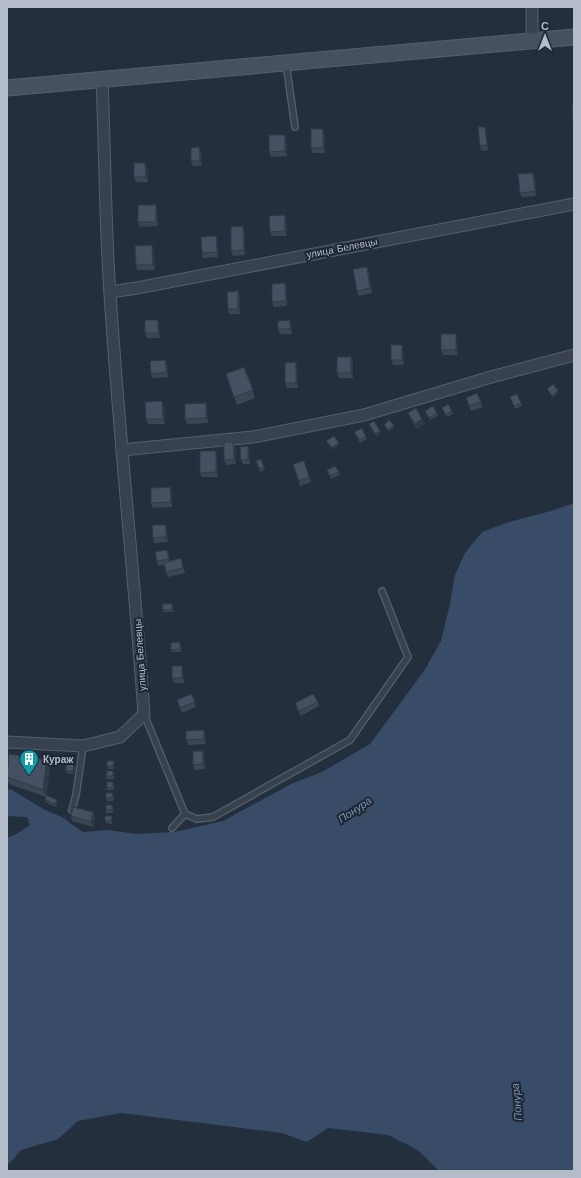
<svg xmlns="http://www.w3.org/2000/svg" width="581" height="1178" viewBox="0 0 581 1178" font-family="'Work Sans',sans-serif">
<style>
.water{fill:#394c67}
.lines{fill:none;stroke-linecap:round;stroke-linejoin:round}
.stream{stroke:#394c67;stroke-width:2.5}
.service-casing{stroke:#565f6c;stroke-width:8}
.minor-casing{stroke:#565f6c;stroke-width:13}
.secondary-casing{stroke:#565f6c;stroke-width:17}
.service{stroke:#38414e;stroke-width:5.5}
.minor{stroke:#38414e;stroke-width:11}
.secondary{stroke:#465061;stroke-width:15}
.wall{fill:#3b4654}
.shaded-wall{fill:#303945}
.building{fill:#455162;stroke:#303945}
.labels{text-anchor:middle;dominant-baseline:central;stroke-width:4;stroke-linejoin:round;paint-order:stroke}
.street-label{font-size:10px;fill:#b4bcc9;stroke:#1d2633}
.poi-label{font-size:10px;font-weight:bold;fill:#b4bcc9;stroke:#1d2633;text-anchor:start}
.water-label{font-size:11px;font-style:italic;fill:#7c92b1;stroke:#1d2633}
</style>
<rect width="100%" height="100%" fill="#242f3e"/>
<path class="water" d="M574,503V1171H439L418,1150L388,1135L328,1128L307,1142L282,1133L121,1113L78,1121L58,1139L21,1150L10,1163H7V838L18,833L30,825L27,817L7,816V789L12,790L45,810L64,818L71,824L83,832L107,830L137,834L175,832L223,821L291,784L322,772L370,744L424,671L441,641L450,604L455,575L465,553L482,532L509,522L551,511Z"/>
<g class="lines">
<path class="stream" d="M569,7H570"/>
<defs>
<path id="service" d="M286,63L295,127
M144,714L185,814L197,819L213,817L350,740L408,657L382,591
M72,810L76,795L83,746
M172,828L185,814"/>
<path id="minor" d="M532,7V41
M110,292L137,288L574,204
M122,450L253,437L364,415L491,377L574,355
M7,742L83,746L120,737L144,714C134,574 119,434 110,294C105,223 105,151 102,80"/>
<path id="secondary" d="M7,88L574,37"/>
</defs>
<use href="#service" class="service-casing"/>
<use href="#minor" class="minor-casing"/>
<use href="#secondary" class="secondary-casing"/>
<use href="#service" class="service"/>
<use href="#minor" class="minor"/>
<use href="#secondary" class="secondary"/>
</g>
<path class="wall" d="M485,127L486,132L488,150L482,151L480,146Z
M325,134V153H313L311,148Z
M287,140V156L271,157L269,152Z
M201,152L202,166H193L191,161Z
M145,163L147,168L148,182H136L134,177Z
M535,177L536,196L522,197L520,193Z
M157,209L158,226L140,227L138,222Z
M286,220L287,236H272L270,232Z
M245,231V255L233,256L231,251Z
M216,236L218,241V257L203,258L202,253Z
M152,245L154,250L155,270H137L136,265Z
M367,267L369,272L372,293L359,296L357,291Z
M285,283L287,288V306L274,307L272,302Z
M238,291L240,296V314H229L228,309Z
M158,320L159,325L160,338H147L145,333Z
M291,325L292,334H280L278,329Z
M457,339L458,355H443L441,350Z
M403,350L404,365H393L391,360Z
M351,357L353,361V378H339L337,373Z
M167,364L168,377L153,378L151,374Z
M244,367L255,398L237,405L226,374Z
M297,367L298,388H287L285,383Z
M477,393L483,407L471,411L466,398Z
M517,394L522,406L515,409L510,397Z
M164,406L165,424H148L146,419Z
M207,408L208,423L187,424L185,419Z
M442,408L452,411L453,414L447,417Z
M425,411L437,413L438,416L430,420Z
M408,413L422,419L424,424L417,429L410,418Z
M354,432L366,437L367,439L360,443Z
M233,442L235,447L236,464L226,465L224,460Z
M248,446L249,451L250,464H243L241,460Z
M216,451L217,456L218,477H202L200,473Z
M261,459L265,469L260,472L256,461Z
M304,461L311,482L300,486L293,464Z
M327,470L339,472L340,475L331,479Z
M172,492V507L153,508L151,503Z
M167,530L168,542L154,543L153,538Z
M167,550L169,555L170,561L181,558L185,573L168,577L164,565L158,566L157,561Z
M172,604L173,606V612H163V610Z
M181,645V652H172L171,650Z
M182,666L183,671L184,683H174L172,678Z
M191,694L196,707L182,713L177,700Z
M318,702L319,706L301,716L296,707L295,703Z
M205,735L206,744L188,745L186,740Z
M205,756V769L195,770L193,765Z
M114,763V769H108L107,766Z
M74,764L75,767L74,774L67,773L66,771Z
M50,767L46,797L9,784L7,779V770Z
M113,771L114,774V779H107L106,776Z
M114,785V790H107V787Z
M114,795L113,801H107L106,798Z
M45,800L58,802L56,807L45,802Z
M112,805L113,808V813H106V810Z
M93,812L95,817L93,827L72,821L71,816Z
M112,818V824L106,823L105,821Z"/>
<path class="shaded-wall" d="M323,129L325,134V153L323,148Z
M285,135L287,140V156L285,151Z
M199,147L201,152L202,166L200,161Z
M145,163L147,168L148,182L146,177Z
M533,173L535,177L536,196L535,191Z
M156,205L157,209L158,226L156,222Z
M285,215L286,220L287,236L285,231Z
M243,226L245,231V255L244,250Z
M216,236L218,241V257L217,252Z
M152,245L154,250L155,270L153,265Z
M367,267L369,272L372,293L370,288Z
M285,283L287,288V306L286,301Z
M238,291L240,296V314L238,309Z
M158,320L159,325L160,338L158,333Z
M290,320L291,325L292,334L290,329Z
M456,334L457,339L458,355L456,350Z
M402,345L403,350L404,365L402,360Z
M351,357L353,361V378L351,373Z
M165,360L167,364L168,377L167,372Z
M296,362L297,367L298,388L296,383Z
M558,391L559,393L553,398L552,396Z
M162,401L164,406L165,424L163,419Z
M206,403L207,408L208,423L206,418Z
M422,419L424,424L417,429L415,424Z
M394,425L395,427L389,432L388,430Z
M380,431L381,433L376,437L375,434Z
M233,442L235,447L236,464L234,459Z
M339,443L340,445L332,451V448Z
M248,446L249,451L250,464L248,459Z
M216,451L217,456L218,477L216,472Z
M170,487L172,492V507L171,502Z
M166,525L167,530L168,542L166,537Z
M167,550L169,555L170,564L169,559Z
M182,666L183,671L184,683L182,678Z
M204,730L205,735L206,744L204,739Z
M203,751L205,756V769L203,764Z
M47,760L50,767L46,797L43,790Z
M74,764L75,767L74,774L73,771Z
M57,800L58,802L56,807L55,804Z
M93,812L95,817L93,827L91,822Z"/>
<path class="building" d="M572,105H574V124H573Z
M478,127H485L487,145L480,146Z
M311,129H323V148H311Z
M269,135H285V151L269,152Z
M199,147L200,161H191V148Z
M134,163H145L146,177H134Z
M533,173L535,191L520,193L518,174Z
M138,205H156V222H138Z
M285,215V231L270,232L269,216Z
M243,226L244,250L231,251V227Z
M216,236L217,252L202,253L201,237Z
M152,245L153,265H136L135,246Z
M367,267L370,288L357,291L353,269Z
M285,283L286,301L272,302V284Z
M238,291V309H228L227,292Z
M145,320H158V333H145Z
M290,320V329H278V321Z
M441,334H456V350H441Z
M391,345H402V360H391Z
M337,357H351V373H337Z
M165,360L167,372L151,374L150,361Z
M296,362V383H285V363Z
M244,367L253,390L234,397L226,374Z
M553,384L558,391L552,396L547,389Z
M477,393L481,402L469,406L466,398Z
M517,394L521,403L514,406L510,397Z
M162,401L163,419H146L145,402Z
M206,403V418L185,419V404Z
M448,404L452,411L446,415L442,408Z
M433,406L437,413L429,418L425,411Z
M416,408L422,419L415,424L408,413Z
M389,420L394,425L388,430L384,425Z
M374,421L380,431L375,434L369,424Z
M362,428L366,437L360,440L354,432Z
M334,436L339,443L332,448L326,441Z
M224,442H233L234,459L224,460Z
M248,446V459L241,460L240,447Z
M200,451H216V472L200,473Z
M261,459L264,467L259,469L256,461Z
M304,461L309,477L299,481L293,464Z
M335,466L339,472L330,476L327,470Z
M170,487L171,502L151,503V488Z
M152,525H166V537L153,538Z
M167,550L169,559L157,561L155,552Z
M181,558L183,568L166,572L164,563Z
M162,604H172V610H163Z
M180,642V649L171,650V643Z
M172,666H182V678H172Z
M191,694L195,702L180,708L177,700Z
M313,694L318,702L299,711L295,703Z
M204,730V739L186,740V731Z
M193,751H203V764L193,765Z
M9,754L47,760L43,790L7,777Z
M107,761H114L113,766H107Z
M66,764H74L73,771H66Z
M107,771H113V776H106Z
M107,782H113V788L107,787Z
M106,793H113L112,798H106Z
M46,795L57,800L55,804L45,800Z
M106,805H112V810H106Z
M73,807L93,812L91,822L71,816Z
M105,816H112L111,821H105Z"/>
<defs>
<symbol id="building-pin" viewBox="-11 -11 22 30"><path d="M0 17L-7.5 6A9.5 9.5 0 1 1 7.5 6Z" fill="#0f9aa8" stroke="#1d2633"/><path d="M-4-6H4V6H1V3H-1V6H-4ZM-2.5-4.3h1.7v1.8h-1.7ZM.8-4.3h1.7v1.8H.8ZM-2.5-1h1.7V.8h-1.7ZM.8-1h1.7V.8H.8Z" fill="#fff"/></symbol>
</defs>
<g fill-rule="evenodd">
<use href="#building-pin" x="18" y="748" width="22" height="30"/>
</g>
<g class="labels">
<g class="street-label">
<text transform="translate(342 248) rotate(-11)">улица Белевцы</text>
<text transform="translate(140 655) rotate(-94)">улица Белевцы</text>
</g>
<g class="poi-label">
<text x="43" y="759">Кураж</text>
</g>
<g class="water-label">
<text transform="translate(355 810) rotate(-34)">Понура</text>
<text transform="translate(517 1102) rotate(-95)">Понура</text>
</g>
</g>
<rect width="581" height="1178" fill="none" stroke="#b4bcc9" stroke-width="16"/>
<g transform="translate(545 36)" stroke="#1d2633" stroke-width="3" paint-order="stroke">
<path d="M0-3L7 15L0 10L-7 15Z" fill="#b4bcc9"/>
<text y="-6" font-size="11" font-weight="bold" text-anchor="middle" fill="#b4bcc9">С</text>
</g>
</svg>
